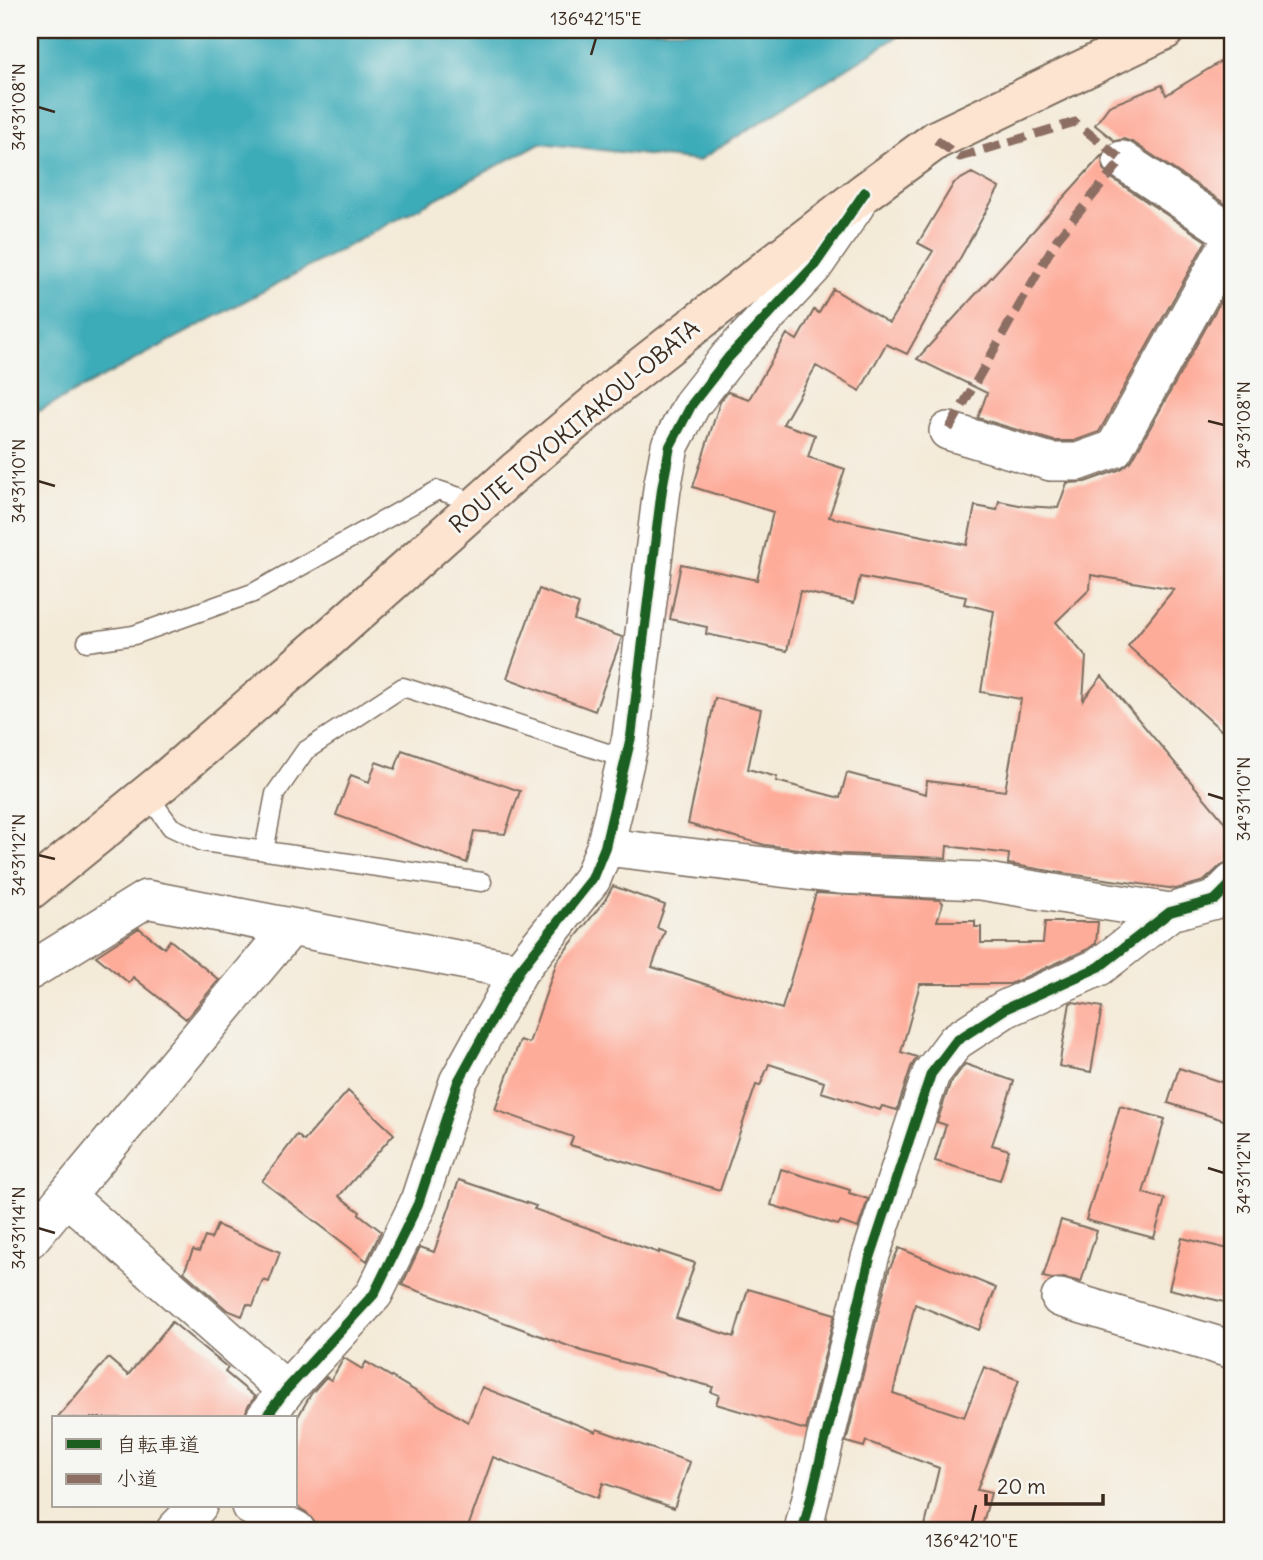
<svg xmlns="http://www.w3.org/2000/svg" width="1263" height="1560" viewBox="0 0 1263 1560" font-family="Delius,'Klee One',sans-serif">
<style>
.water{fill:#3dacb9;stroke:#3c6b6c;stroke-width:2}
.building{fill:#feac9a}
.lines{fill:none;stroke-linecap:round;stroke-linejoin:round}
.service-casing{stroke:#7c6d5f;stroke-width:21}
.minor-casing{stroke:#7c6d5f;stroke-width:40}
.secondary-casing{stroke:#7c6d5f;stroke-width:42}
.service{stroke:#fff;stroke-width:18}
.minor{stroke:#fff;stroke-width:37}
.secondary{stroke:#fde4d0;stroke-width:38}
.quiet{stroke:#8d6e63;stroke-width:9;stroke-dasharray:18 9;stroke-linecap:butt}
.cycleway-casing{stroke:#f6f6f2;stroke-width:15}
.cycleway{stroke:#1b5e20;stroke-width:10}
.ticks{fill:none;stroke:#3b2a1e;stroke-width:2.5}
.labels{text-anchor:middle;dominant-baseline:central;stroke-width:6;stroke-linejoin:round;paint-order:stroke}
.street-label{font-size:23px;fill:#3b2a1e;stroke:#f6f6f2}
.neatline{fill:none;stroke:#3b2a1e;stroke-width:2.5}
.ticks-label{font-size:18px;text-anchor:middle;fill:#3b2a1e}
</style>
<rect width="100%" height="100%" fill="#f6f6f2"/>
<filter id="ink" filterUnits="userSpaceOnUse"><feTurbulence type="fractalNoise" baseFrequency=".0143" numOctaves="2"/><feDisplacementMap in="SourceGraphic" scale="14" xChannelSelector="R" yChannelSelector="G"/><feConvolveMatrix kernelMatrix="1 2 1 2 8 2 1 2 1" color-interpolation-filters="sRGB"/></filter>
<filter id="wash" filterUnits="userSpaceOnUse"><feTurbulence type="fractalNoise" baseFrequency=".00686" numOctaves="4" result="noise"/><feDisplacementMap in="SourceGraphic" scale="28" xChannelSelector="R" yChannelSelector="G"/><feGaussianBlur stdDeviation="1.57" result="paint"/><feColorMatrix in="noise" values="0 0 0 0 0 0 0 0 0 0 0 0 0 0 0 0 0 1.4 0 .05"/><feComposite in="paint" operator="in"/></filter>
<g filter="url(#wash)">
<rect width="100%" height="100%" fill="#f4ead8"/>
<path class="water" d="M30,30H908L698,161L540,143L30,416Z"/>
<g id="blocks">
<path class="building" d="M1233,54V209L1134,143L1124,139L1115,141L1095,125L1109,106L1162,85L1166,95Z
M1102,155L1103,169L1110,177L1206,241L1099,432L1074,441H1054L978,418L987,393L917,359Z
M972,173L999,188L907,354L886,344L860,391L816,366L783,424L815,435L808,457L845,469L829,517L967,545L975,506L997,510L999,501L1024,506L1058,508L1067,483L1085,482L1121,469L1132,460L1233,279V741L1128,646L1174,589L1091,575L1090,589L1056,622L1086,657L1083,700L1102,676L1233,832V862H1227L1219,867L1204,881L1176,889L1062,873L1008,864L1009,854L947,846L946,858L841,854L765,845L688,824L715,698L761,709L748,769L777,777L776,781L840,798L847,773L926,794L927,781L1005,791L1021,699L981,692L994,611L964,604L966,597L860,577L854,603L800,591L787,651L706,634L707,627L670,619L681,564L757,580L773,512L693,487L720,402L728,392L749,399L787,334L797,340L814,310L819,313L833,289L889,323L933,251L918,243L954,183Z
M539,589L579,604L574,620L622,637L595,711L507,678Z
M402,750L520,791L505,834L474,831L467,863L336,815L351,775L369,782L376,762L395,769Z
M613,886L665,905L657,928L665,931L652,967L782,1009L816,893L940,900L943,903L937,921H975V927H981V943H1043L1045,922H1098L1096,943L1088,949L1010,984H920L901,1052L917,1057L911,1067L897,1110L882,1106L880,1110L821,1092L824,1082L769,1064L760,1086L756,1085L720,1190L570,1145L573,1137L495,1110L520,1040L529,1043L557,961L605,900Z
M139,928L164,948L170,940L219,980L186,1019L133,977L129,983L96,956Z
M1073,1002L1102,1007L1091,1072L1059,1066L1070,1003Z
M965,1064L1014,1081L992,1145L1009,1150L1000,1180L935,1161L946,1125L937,1122L950,1084Z
M1179,1068L1233,1086V1123L1168,1103Z
M348,1091L394,1134L339,1196L360,1212L359,1214L381,1231L367,1261L262,1181L297,1135L304,1141Z
M1120,1106L1165,1119L1143,1193L1165,1199L1154,1238L1086,1220Z
M781,1169L850,1190L849,1193L868,1199L858,1228L840,1222L838,1225L771,1205Z
M459,1180L536,1206L534,1209L659,1253V1251L695,1263L676,1318L734,1337L748,1289L835,1314L806,1430L716,1404L719,1395L711,1392L713,1387L582,1351L402,1285L420,1247L434,1252Z
M1061,1220L1097,1231L1081,1282L1065,1278L1052,1279L1043,1277Z
M217,1225L280,1252L269,1282L263,1280L253,1306L247,1304L242,1316L227,1310L184,1272L193,1250L199,1252L205,1237L211,1239Z
M1182,1238L1233,1250V1304L1169,1289Z
M899,1248L996,1288L979,1330L915,1304L893,1393L964,1417L984,1367L1019,1380L977,1490L991,1493L981,1530H924L939,1468L866,1441L864,1447L846,1442L889,1270Z
M172,1322L228,1368L225,1372L255,1397L248,1406L244,1418H57L108,1358L128,1375Z
M344,1358L362,1369L366,1362L468,1422L482,1387L596,1432L597,1429L690,1462L674,1508L603,1483L598,1498L493,1457L467,1530H327L315,1523L306,1512L296,1506V1420L311,1394L326,1377L331,1380Z"/>
</g>
</g>
<g filter="url(#ink)">
<use href="#blocks" fill-opacity="0" stroke="#7c6d5f" stroke-width="2"/>
<g class="lines">
<defs>
<path id="service" d="M87,642L134,635L253,593L438,490L480,504
M147,794L171,827L203,842L482,882
M264,851L275,794L305,751L403,687L626,759"/>
<path id="minor" d="M1122,160L1233,234
M948,431L1051,462H1078L1114,449L1233,236
M605,847L839,875L981,881L1170,912
M30,971L146,899L519,971
M66,1196L290,928
M30,1239L66,1196L286,1390
M1060,1298L1233,1350
M265,1418L286,1390L374,1294L418,1204L458,1082L519,971L592,879L605,847L631,737L662,489L670,446L692,404L728,358L814,266L856,205
M250,1506L296,1530
M175,1530L198,1506
M803,1530L870,1258L931,1074L956,1041L1005,1009L1099,967L1170,912L1215,900L1233,882"/>
<path id="secondary" d="M30,890L164,781L327,640L518,469L618,385L865,192L936,140L1165,30"/>
</defs>
<use href="#service" class="service-casing"/>
<use href="#minor" class="minor-casing"/>
<use href="#secondary" class="secondary-casing"/>
<use href="#service" class="service"/>
<use href="#minor" class="minor"/>
<use href="#secondary" class="secondary"/>
<path class="quiet" d="M936,140L960,157L1075,122L1122,160L1057,239L948,431"/>
<defs>
<path id="cycleway" d="M265,1418L286,1390L374,1294L418,1204L458,1082L519,971L592,879L605,847L631,737L662,489L670,446L692,404L728,358L814,266L865,192
M803,1530L870,1258L931,1074L956,1041L1005,1009L1099,967L1170,912L1215,900L1233,882"/>
</defs>
<use href="#cycleway" class="cycleway-casing"/>
<use href="#cycleway" class="cycleway"/>
</g>
</g>
<path class="ticks" d="M591,55L596,38M38,107L55,112M1208,421L1224,425M38,481L55,486M1208,794L1224,799M38,855L55,859M1208,1168L1224,1173M38,1228L55,1233M972,1522L976,1505"/>
<g class="labels">
<g class="street-label">
<text transform="translate(574 426) rotate(-40)">ROUTE TOYOKITAKOU-OBATA</text>
</g>
</g>
<rect width="1263" height="1560" fill="none" stroke="#f6f6f2" stroke-width="77"/>
<rect x="52" y="1416" width="245" height="91" fill="#f6f6f2" stroke="#aba49d" stroke-width="2"/>
<rect x="66" y="1439" width="35" height="10" fill="#1b5e20" stroke="#aba49d" stroke-width="2"/>
<text x="116" y="1452" font-size="21" fill="#3b2a1e">自転車道</text>
<rect x="66" y="1474" width="35" height="10" fill="#8d6e63" stroke="#aba49d" stroke-width="2"/>
<text x="116" y="1486" font-size="21" fill="#3b2a1e">小道</text>
<path d="M986 1494v10h117v-10" fill="none" stroke="#3b2a1e" stroke-width="3.5"/>
<text x="997" y="1494" font-size="21" fill="#3b2a1e" stroke="#f6f6f2" stroke-width="5" paint-order="stroke">20 m</text>
<rect x="38" y="38" width="1186" height="1484" class="neatline"/>
<g class="ticks-label">
<text x="596" y="25">136°42'15"E</text>
<text transform="translate(19 107) rotate(-90)" y="6">34°31'08"N</text>
<text transform="translate(1244 425) rotate(-90)" y="6">34°31'08"N</text>
<text transform="translate(19 481) rotate(-90)" y="6">34°31'10"N</text>
<text transform="translate(1244 799) rotate(-90)" y="6">34°31'10"N</text>
<text transform="translate(19 855) rotate(-90)" y="6">34°31'12"N</text>
<text transform="translate(1244 1173) rotate(-90)" y="6">34°31'12"N</text>
<text transform="translate(19 1228) rotate(-90)" y="6">34°31'14"N</text>
<text x="972" y="1547">136°42'10"E</text>
</g>
</svg>
